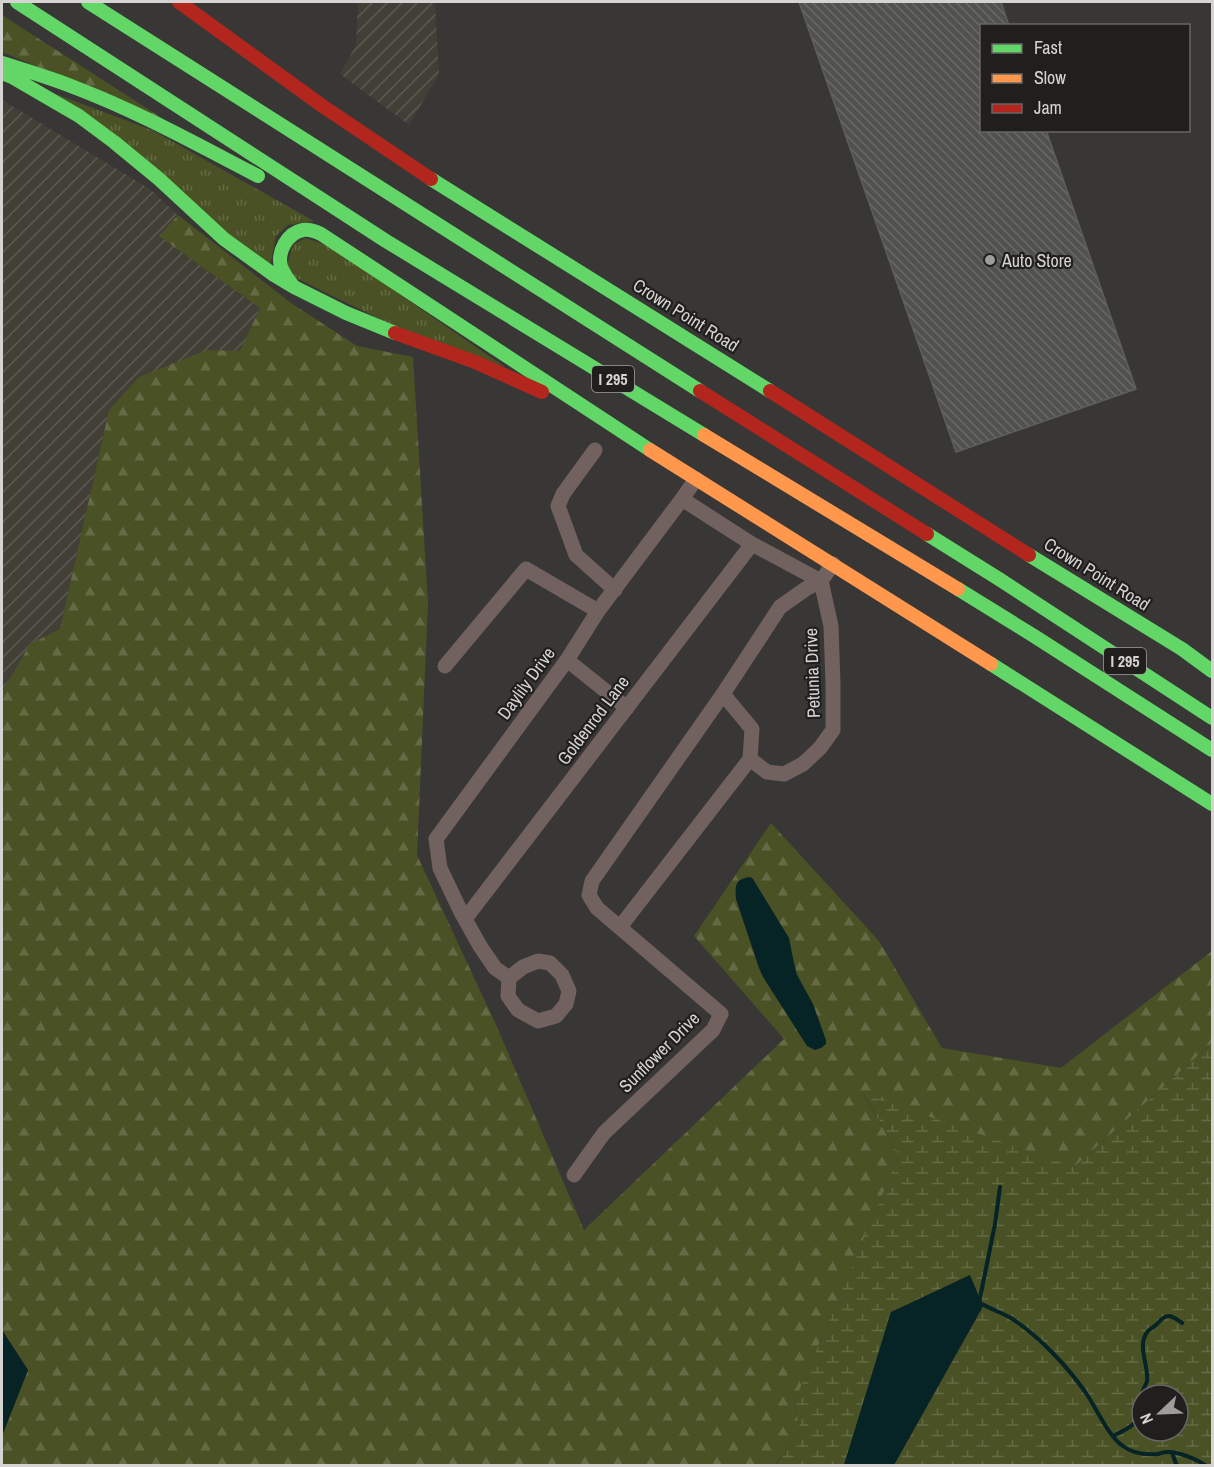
<svg xmlns="http://www.w3.org/2000/svg" width="1214" height="1467" viewBox="0 0 1214 1467" font-family="'Archivo Narrow',sans-serif">
<style>
.industrial{fill:url(#industrial-furrows)}
.grass{fill:url(#grass-tufts)}
.forest{fill:url(#forest-firs)}
.wetland{fill:url(#wetland-marsh);fill-rule:evenodd}
.water{fill:#062326}
.lines{fill:none;stroke-linecap:round;stroke-linejoin:round}
.stream{stroke:#062326;stroke-width:4}
.building{fill:url(#building-back-hatch);stroke:#5f5e5d;stroke-width:1.5}
.street{stroke:#72625f;stroke-width:15}
.fast{stroke:#63d668;stroke-width:14}
.slow{stroke:#ff974d;stroke-width:14}
.jam{stroke:#b3261e;stroke-width:14}
.poi-dot{fill:#9e9d9b;stroke:#201f1e;stroke-width:2}
.labels{text-anchor:middle;dominant-baseline:central;stroke-width:4.5;stroke-linejoin:round;paint-order:stroke}
.shield{fill:#201f1e;stroke:#9f9e9c;stroke-width:1.5}
.shield-label{font-size:16px;font-weight:bold;fill:#d5d4d2}
.poi-label{font-size:18px;fill:#d5d4d2;stroke:#201f1e;text-anchor:start}
.street-label{font-size:18px;fill:#d5d4d2;stroke:#201f1e}
</style>
<defs>
<pattern id="industrial-furrows" width="10" height="10" patternUnits="userSpaceOnUse" patternTransform="scale(1.5)"><rect width="10" height="10" fill="#423f37"/><path d="M-1 1l2-2M0 10L10 0M9 11l2-2" fill="none" stroke="#5c5a53"/></pattern>
<pattern id="grass-tufts" width="24" height="20" patternUnits="userSpaceOnUse" patternTransform="scale(1.5)"><rect width="24" height="20" fill="#4a5225"/><path d="M3 7l-1-3M5 7V3M7 7l1-3M15 17l-1-3M17 17v-4M19 17l1-3" fill="none" stroke="#636a44"/></pattern>
<pattern id="forest-firs" width="22" height="20" patternUnits="userSpaceOnUse" patternTransform="scale(1.5)"><rect width="22" height="20" fill="#4a5225"/><path d="M5 1l3.5 6h-7zM16 11l3.5 6h-7z" fill="#636a44"/></pattern>
<pattern id="wetland-marsh" width="20" height="14" patternUnits="userSpaceOnUse" patternTransform="scale(1.5)"><rect width="20" height="14" fill="#4a5225"/><path d="M1 5h8M5 5V1M11 12h8M15 12V8" fill="none" stroke="#636a44"/></pattern>
<pattern id="building-back-hatch" width="6" height="6" patternUnits="userSpaceOnUse" patternTransform="scale(1.5)"><rect width="6" height="6" fill="#515150"/><path d="M-1 5l2 2M0 0l6 6M5-1l2 2" fill="none" stroke="#696968"/></pattern>
</defs>
<rect width="100%" height="100%" fill="#383736"/>
<path class="industrial" d="M358,2H435L439,74L409,125L340,74L356,45Z
M2,100L150,189L178,215L160,236L260,308L241,351L207,350L109,410L60,629L30,644L2,692Z"/>
<path class="grass" d="M40,88L154,131L314,221L288,225L276,236L270,266Z
M306,238L331,247L505,367L404,331L296,278L287,265L293,245Z"/>
<path class="forest" d="M2,15L165,120L2,52Z
M178,215L291,303L357,346L413,357L428,603L417,855L497,1027L584,1230L784,1039L694,936L771,823L879,941L942,1048L1061,1068L1212,951V1043L1074,1167L864,1095L899,1156L794,1403L801,1432L775,1465H2V1436L28,1370L2,1330V692L30,644L60,629L109,410L139,377L207,350L240,351L260,308L159,236Z"/>
<path class="wetland" d="M1212,1043V1465H894L983,1307L891,1312L844,1465L775,1466L801,1432L794,1403L899,1156L864,1094L1074,1167ZM1142,1395H1178V1431H1142Z"/>
<path class="water" d="M750,877L753,879L789,938L794,963L797,975L813,1004L826,1040V1044L821,1048L815,1050L807,1046L763,977L759,968L736,899C735,885 735,879 750,877Z
M970,1275L983,1306L894,1465H844L891,1312Z
M2,1330L28,1370L2,1436Z"/>
<g class="lines">
<path class="stream" d="M979,1303L995,1224L1000,1187
M978,1304H982C991,1309 1002,1313 1011,1318C1040,1337 1067,1366 1086,1393C1096,1408 1109,1437 1123,1446C1133,1454 1146,1455 1158,1454C1161,1453 1164,1452 1167,1452C1177,1451 1199,1460 1206,1466
M1113,1436C1120,1432 1132,1428 1136,1421C1141,1413 1139,1402 1142,1394C1143,1389 1146,1385 1147,1381C1149,1365 1136,1345 1148,1331C1151,1328 1156,1326 1159,1322C1168,1312 1172,1316 1182,1323
M1172,1453L1177,1466"/>
</g>
<path class="building" d="M799,2H1001L1009,26H981V130H1046L1136,389L956,452Z"/>
<g class="lines">
<path class="street" d="M595,450L563,494L558,506L576,555L615,590
M682,499L752,544L821,581L831,626L833,684V730L820,748L803,764L784,774L767,772L750,759
M567,660L627,708
M445,666L526,569L598,611
M465,919L752,544
M620,927L750,759L752,729L723,694
M538,961L550,963L562,975L569,991L566,1004L556,1016L538,1021L518,1010L508,996L509,978L523,967Z
M509,978L495,968L480,946L461,912L440,868L436,839L567,660L598,611L682,499L696,479
M574,1175L604,1133L713,1030L721,1014L597,908L589,895L592,881L723,694L780,607L807,588L821,581L833,564"/>
<path class="fast" d="M17,2L386,241L704,435
M88,2L700,391
M2,63C27,71 52,78 76,88C139,112 198,145 258,176
M2,73L12,77L79,116L114,142L159,179L224,239L274,275L294,287L346,313L395,333
M431,179L770,391
M294,287C289,281 284,274 281,267C277,252 287,233 303,230C309,229 315,231 321,234L650,450
M927,534L999,579L1212,718
M1029,555L1182,649L1212,671
M958,589L1034,636L1212,750
M991,664L1212,804"/>
<path class="slow" d="M704,435L958,589
M650,450L991,664"/>
<path class="jam" d="M179,2L321,105L431,179
M395,333L475,362L542,392
M700,391L927,534
M770,391L1029,555"/>
</g>
<circle class="poi-dot" cx="990" cy="260" r="6"/>
<g class="labels">
<g class="shield">
<rect x="592" y="366" width="42" height="26" rx="4.5"/>
<rect x="1104" y="648" width="42" height="26" rx="4.5"/>
</g>
<g class="shield-label">
<text x="613" y="379">I 295</text>
<text x="1125" y="661">I 295</text>
</g>
<g class="poi-label">
<text x="1002" y="260">Auto Store</text>
</g>
<g class="street-label">
<text transform="translate(686 315) rotate(32)">Crown Point Road</text>
<text transform="translate(1097 574) rotate(32)">Crown Point Road</text>
<text transform="translate(812 673) rotate(-92)">Petunia Drive</text>
<text transform="translate(526 683) rotate(-54)">Daylily Drive</text>
<text transform="translate(593 720) rotate(-53)">Goldenrod Lane</text>
<text transform="translate(659 1052) rotate(-45)">Sunflower Drive</text>
</g>
</g>
<rect width="1214" height="1467" fill="none" stroke="#d5d4d2" stroke-width="6"/>
<rect x="980" y="24" width="210" height="108" fill="#201f1e" stroke="#686766" stroke-width="1.5"/>
<rect x="992" y="44" width="30" height="9" fill="#63d668" stroke="#686766" stroke-width="1.5"/>
<text x="1034" y="54" font-size="18" fill="#d5d4d2">Fast</text>
<rect x="992" y="74" width="30" height="9" fill="#ff974d" stroke="#686766" stroke-width="1.5"/>
<text x="1034" y="84" font-size="18" fill="#d5d4d2">Slow</text>
<rect x="992" y="104" width="30" height="9" fill="#b3261e" stroke="#686766" stroke-width="1.5"/>
<text x="1034" y="114" font-size="18" fill="#d5d4d2">Jam</text>
<g transform="translate(1160 1413) rotate(247)"><circle r="28" fill="#201f1e" stroke="#686766" stroke-width="1.5"/>
<path d="M0-4.5L10 22L0 15L-10 22Z" fill="#9e9d9b"/>
<text y="-9" font-size="16" font-weight="bold" text-anchor="middle" fill="#d5d4d2">N</text>
</g>
</svg>
